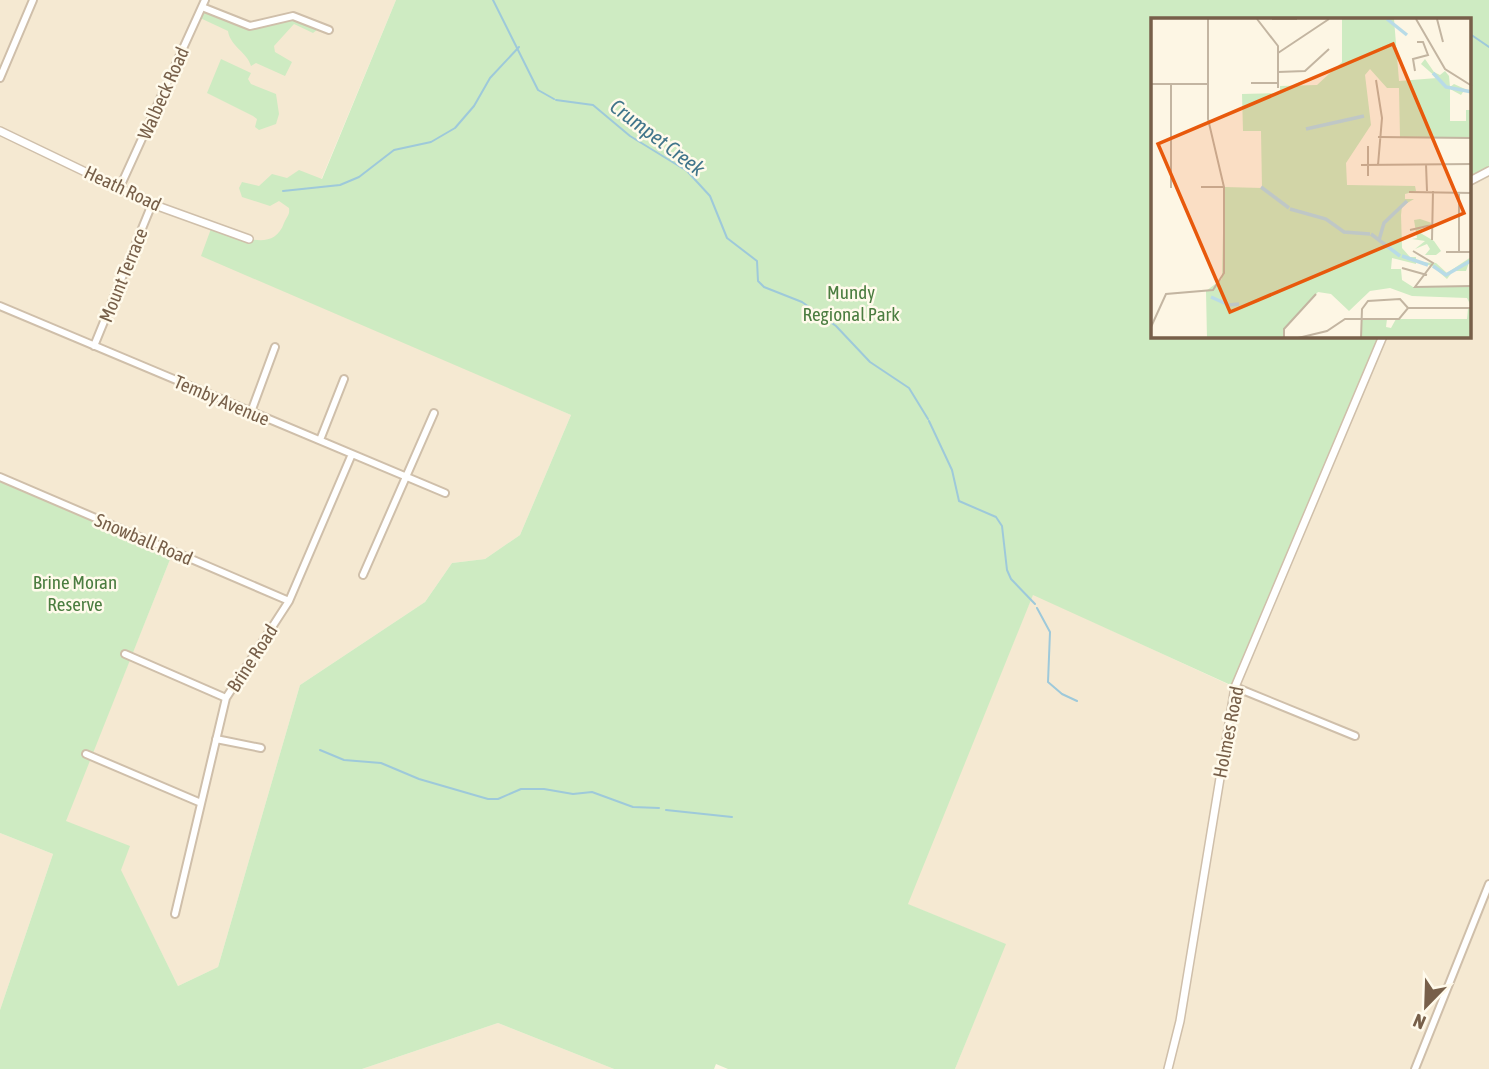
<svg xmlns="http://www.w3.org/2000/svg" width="1489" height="1069" viewBox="0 0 1489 1069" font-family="'Asap Condensed',sans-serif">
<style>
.residential{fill:#f5e9d2}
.green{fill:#ceebc2}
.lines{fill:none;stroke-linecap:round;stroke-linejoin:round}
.stream{stroke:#9ec9da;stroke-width:2}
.minor-casing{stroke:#cfbfaa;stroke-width:10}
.tertiary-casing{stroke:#cfbfaa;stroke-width:10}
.minor{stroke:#fff;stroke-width:6}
.tertiary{stroke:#fff;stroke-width:7}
.labels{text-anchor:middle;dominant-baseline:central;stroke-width:5;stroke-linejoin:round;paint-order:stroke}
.street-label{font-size:19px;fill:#775f49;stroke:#fffaeb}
.park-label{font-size:19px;fill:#4b7d40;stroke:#fffaeb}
.water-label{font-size:21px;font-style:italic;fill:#41758b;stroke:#fffaeb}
.inset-river{fill:none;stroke:#b8dbe7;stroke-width:3.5}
.inset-road{fill:none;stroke:#c3b5a1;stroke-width:2}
.view{fill:#e8590c;fill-opacity:0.15;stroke:#e8590c;stroke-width:3.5}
.inset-edge{fill:none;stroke:#775f49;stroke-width:3.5}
</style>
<rect width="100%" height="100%" fill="#fdf6e4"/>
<path class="residential" d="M0,0H396L277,286L571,415L520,535L485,559L452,563L425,602L300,685L218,967L178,986L120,870L65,821L173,552L0,477Z
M1489,171V1069H955L1005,944L907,904L1033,594L1234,687L1383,336H1470V181Z
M0,833L53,854L0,1010Z
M498,1023L614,1069H362Z"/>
<path class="green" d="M396,0H1489V171L1470,181V19H1153V336H1383L1235,687L1033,595L908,904L1006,944L955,1069H728L716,1064L714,1069H614L498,1023L362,1069H0V1010L53,854L0,833V477L173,552L66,821L130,846L121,870L178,986L218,967L300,685L425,602L452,563L485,559L520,535L571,415L201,256L212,226C235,234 273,255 284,223C287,216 290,215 289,208L279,201L270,206L242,197L239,188L242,182L259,186L272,174L287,178L299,170L322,179Z
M202,8L251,27L293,16L318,29L313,33L294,24L274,46L275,52L292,62L285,76L256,63L251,66C247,52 230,46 228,31L198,17Z
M221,59L251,73L248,79L251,84L276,94L279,114L276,124L259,130L255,127L257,119L253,116L207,93Z"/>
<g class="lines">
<path class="stream" d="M493,0L538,90L554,99
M1470,34L1489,47
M556,100L593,105L630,136L687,171L710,196L727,238L757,261L758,281L764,287L802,302L836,326L870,362L909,388L928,419
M283,191L340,185L359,177L394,150L431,142L455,128L474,106L490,78L519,47
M929,421L952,470L959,501L996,517L1002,526L1007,570L1011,579L1035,604
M1037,608L1050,632L1048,682L1062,694L1077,701
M320,750L344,760L381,763L419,779L488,799H498L521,789H544L573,794L592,792L633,807L659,808
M666,810L732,817"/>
<defs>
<path id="minor" d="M202,7L250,26L293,16L329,30
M0,78L33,0
M120,187L205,0
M0,306L445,493
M94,346L152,204
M251,412L275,347
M320,440L344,379
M0,477L289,601
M363,575L434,413
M125,654L226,698
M1235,687L1355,736
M216,739L261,748
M86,754L201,803
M175,914L226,698L289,601L352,454
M1415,1069L1489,884"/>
<path id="tertiary" d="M0,131L152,204L249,239
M1470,181L1489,171
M1168,1069L1180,1021L1235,687L1383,336"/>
</defs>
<use href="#minor" class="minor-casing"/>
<use href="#tertiary" class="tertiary-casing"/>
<use href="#minor" class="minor"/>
<use href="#tertiary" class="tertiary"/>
</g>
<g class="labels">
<g class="street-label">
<text transform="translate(163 93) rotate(-66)">Walbeck Road</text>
<text transform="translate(123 188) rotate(25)">Heath Road</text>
<text transform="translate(123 275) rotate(-68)">Mount Terrace</text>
<text transform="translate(222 400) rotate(23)">Temby Avenue</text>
<text transform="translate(144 539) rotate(23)">Snowball Road</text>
<text transform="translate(252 658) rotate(-57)">Brine Road</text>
<text transform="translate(1228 732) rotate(-79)">Holmes Road</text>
</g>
<g class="park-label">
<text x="851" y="292">Mundy<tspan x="851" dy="22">Regional Park</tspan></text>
<text x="75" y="582">Brine Moran<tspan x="75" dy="22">Reserve</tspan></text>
</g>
<g class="water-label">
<text transform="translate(658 137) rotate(37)">Crumpet Creek</text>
</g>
</g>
<g transform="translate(1151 18)">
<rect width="320" height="320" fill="#fdf6e4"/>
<path d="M191,1H243L248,63L286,60L270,46L274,41L283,54L289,57L294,53L298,58L299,69L303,66L314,71L310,77L299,71V103H315V92H320V120L249,119L248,70H236L219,51L214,57L220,107L195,145L196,167L264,168L265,173L254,176V181H263L251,188L250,197L251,230L259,239H265V246L241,240L240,251H250L251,262L262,269L320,268V288L316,280L261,278L239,270L219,273L198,293L180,276L167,274L133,310V320H56L55,273L71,261L73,169L111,170L110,113H92L91,76L129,75V68L166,67L191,44ZM269,201L281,205L266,213L283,223L290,233L285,237H274L279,231L276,226L264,231L274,223L261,221L266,220L263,202ZM320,239L315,253H302L296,261L281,248L266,244L285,245L296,255ZM317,291H320V320H210V301H236L235,309L240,310L245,301H316Z" fill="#ceebc2"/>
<path class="inset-river" d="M236,1L256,17M282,55L295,69L321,74M155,111L213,98M110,169L138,190M139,191L175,201L193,214L219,216M220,216L249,238M228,222L233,205L256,183M251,238L277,247M282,248L295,257L321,242M60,279L78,287L88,286"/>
<path class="inset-road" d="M106,1L127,28V70M121,1H146M265,1L294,51L321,68M286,1L292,24M127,35L178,1M264,53L262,41L277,37L272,24H266M127,54L154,53L178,31M225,62L231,100L227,147M100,65H127M0,66H57M227,119L321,120M275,146L276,173M210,147L321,146M217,158V128M50,169H73M20,170V66M258,174L321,175M259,212L281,207M281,222L282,173M262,233L282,245L264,269L321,268M295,234H321M308,234V174M251,250L276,257M0,309L15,276L62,272L73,255V169L57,101V1M133,320V311L165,276M147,320L176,313L194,301H248L257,290H321M210,320L211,291L217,283L249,281L257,290"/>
<path class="view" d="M242,26L313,195L79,294L7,126Z"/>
<rect width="320" height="320" class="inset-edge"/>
</g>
<g transform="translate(1426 1006) rotate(203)" stroke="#fffaeb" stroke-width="5" paint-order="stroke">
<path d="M0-5L12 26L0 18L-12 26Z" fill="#775f49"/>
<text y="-10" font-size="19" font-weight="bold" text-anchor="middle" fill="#775f49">N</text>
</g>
</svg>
